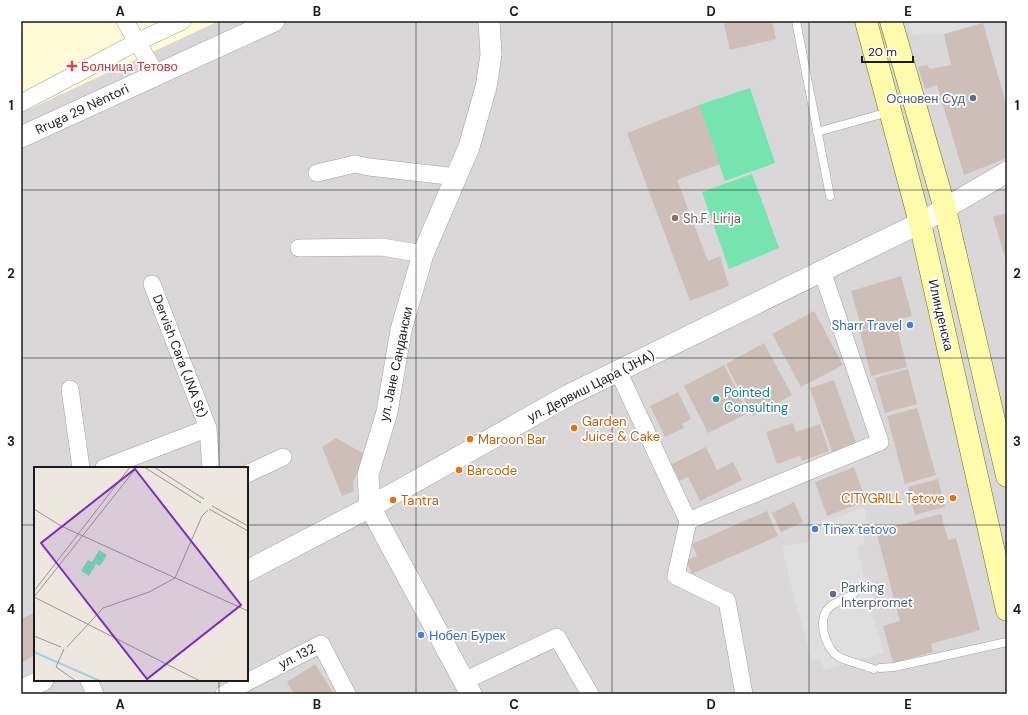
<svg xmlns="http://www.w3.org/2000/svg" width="1028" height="715" viewBox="0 0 1028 715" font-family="'DM Sans',sans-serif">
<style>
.residential{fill:#d9d7d7;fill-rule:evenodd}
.education{fill:#fffbd6}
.pitch{fill:#75e4af}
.parking{fill:#dfdfdf}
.building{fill:#cdbfb8}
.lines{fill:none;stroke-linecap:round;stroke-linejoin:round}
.service-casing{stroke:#a2a2a2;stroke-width:9}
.minor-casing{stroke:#a2a2a2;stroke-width:18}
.tertiary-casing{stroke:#a2a2a2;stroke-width:22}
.secondary-casing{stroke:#717300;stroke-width:23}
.service{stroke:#fff;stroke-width:8}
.minor{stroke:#fff;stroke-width:17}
.tertiary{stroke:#fff;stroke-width:21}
.secondary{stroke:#fefbac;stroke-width:22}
.grid{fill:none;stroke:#1b1b1b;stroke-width:1;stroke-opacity:0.55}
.health-dot{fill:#e0444e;stroke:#fff;stroke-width:1.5}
.service-dot{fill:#5c6f8a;stroke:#fff;stroke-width:1.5}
.education-dot{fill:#8d6e63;stroke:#fff;stroke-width:1.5}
.shop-dot{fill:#3f7fe0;stroke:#fff;stroke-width:1.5}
.culture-dot{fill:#0f9aa8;stroke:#fff;stroke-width:1.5}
.food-dot{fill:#e8710a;stroke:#fff;stroke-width:1.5}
.labels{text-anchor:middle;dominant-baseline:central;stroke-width:3.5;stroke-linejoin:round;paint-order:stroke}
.health-label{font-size:13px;fill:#be3a42;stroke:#fff;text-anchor:start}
.service-label{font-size:13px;fill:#4e5e75;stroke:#fff;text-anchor:end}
.street-label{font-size:13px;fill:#1b1b1b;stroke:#fff}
.education-label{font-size:13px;fill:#785e54;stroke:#fff;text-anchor:start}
.shop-label{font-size:13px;fill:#366cbe;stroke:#fff;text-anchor:start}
.culture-label{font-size:13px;fill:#0d838f;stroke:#fff;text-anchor:start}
.food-label{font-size:13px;fill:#c56008;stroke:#fff;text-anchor:start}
.inset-river{fill:none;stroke:#9bd6df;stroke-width:2}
.inset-road{fill:none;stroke:#999591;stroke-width:1}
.view{fill:#7b2cbf;fill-opacity:0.15;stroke:#7b2cbf;stroke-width:2}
.inset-edge{fill:none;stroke:#1b1b1b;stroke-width:2}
.neatline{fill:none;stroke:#1b1b1b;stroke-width:1.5}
.grid-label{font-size:13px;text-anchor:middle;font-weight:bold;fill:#1b1b1b}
</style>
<rect width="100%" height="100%" fill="#ede7df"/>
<path class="residential" d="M21,21H1007V694H21ZM35,468H247V680H35Z"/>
<path class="education" d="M21,21H219L21,113Z"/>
<path class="pitch" d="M750,88L775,163L725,181L699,105Z
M752,174L779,248L729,269L702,192Z"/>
<path class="parking" d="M908,21H985L983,23L944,34L912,35Z
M864,507L867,523L861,527L865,544L857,546L864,577L869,578L876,605L870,606L884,653L824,670L820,659L812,661L790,582L782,546L809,542L815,522L839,517Z"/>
<path class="building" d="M723,21H772L776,39L730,50Z
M983,23L1007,107V158L964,175L937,85L925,89L918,67L927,65L930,69L951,65L944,34Z
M699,105L720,164L677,180L708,261L720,256L729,286L690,301L627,133Z
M1007,213V264L993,217Z
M901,276L912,316L862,330L851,291Z
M814,311L843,365L801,387L772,334Z
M896,323L907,367L871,376L860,332Z
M764,343L792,395L753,416L726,364Z
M724,365L748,413L708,433L684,386Z
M908,369L917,404L885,413L875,378Z
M834,380L856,443L832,452L810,388Z
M678,392L691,419L682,424L684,428L665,437L650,406Z
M917,408L936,475L905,484L887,416Z
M793,423L796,432L820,424L829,451L802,461L800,456L777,464L766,432Z
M336,438L368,456L353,481L354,491L342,496L322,447Z
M706,447L717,470L733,462L742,480L700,501L688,477L676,483L668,466Z
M854,467L866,501L827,516L815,482Z
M938,479L945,507L915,515L908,487Z
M794,502L803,522L781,532L772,513Z
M767,511L778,536L692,574L686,560L697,556L692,544Z
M941,514L948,540L956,538L980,630L931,644L933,652L893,663L883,626L900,621L876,531Z
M35,612V655L21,663V619Z
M315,664L334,694H294L287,682Z"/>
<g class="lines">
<defs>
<path id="service" d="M796,21L830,196
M817,132L889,112
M853,594C846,598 838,601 831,606C816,617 824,648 839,657C849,662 863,665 874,669
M880,668L894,667L1007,642"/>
<path id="minor" d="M125,21L156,74
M21,103L137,42L182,21
M317,173L355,164L369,167L457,177
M299,248L382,247L423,254
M152,284L208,428L211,468
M618,371L688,521
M70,389L81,468
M104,468L208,428
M247,474L283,457
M89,680L95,694
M464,681L557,637L590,694
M224,694L321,644L347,694
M744,694L727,601L676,576L688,521L880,442L822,271"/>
<path id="tertiary" d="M21,137L274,21
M247,571L370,507L569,395L920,223L1007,172
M21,691L43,680
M471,694L370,507L368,475L387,412L401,330L423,254L469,147L486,87L491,55L489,21"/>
<path id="secondary" d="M866,21L920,223L1007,610
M891,21L945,209L1007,476"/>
</defs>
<use href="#service" class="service-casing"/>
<use href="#minor" class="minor-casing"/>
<use href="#tertiary" class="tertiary-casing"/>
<use href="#secondary" class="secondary-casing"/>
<use href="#service" class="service"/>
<use href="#minor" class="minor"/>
<use href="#tertiary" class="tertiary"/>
<use href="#secondary" class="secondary"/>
</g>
<path class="grid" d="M219,21V468M416,21V694M612,21V694M809,21V694M21,190H1007M21,358H1007M21,525H35M247,525H1007M219,680V694"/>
<path class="health-dot" d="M70 60h4v4h4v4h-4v4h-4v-4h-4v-4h4z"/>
<g class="service-dot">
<circle cx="973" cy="98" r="4"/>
<circle cx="833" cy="594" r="4"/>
</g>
<circle class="education-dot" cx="675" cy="218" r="4"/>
<g class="shop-dot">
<circle cx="910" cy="325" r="4"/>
<circle cx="815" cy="529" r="4"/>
<circle cx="421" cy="635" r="4"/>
</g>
<circle class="culture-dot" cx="716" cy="399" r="4"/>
<g class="food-dot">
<circle cx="574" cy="428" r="4"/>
<circle cx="470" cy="439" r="4"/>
<circle cx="459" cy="470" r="4"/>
<circle cx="953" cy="498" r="4"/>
<circle cx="393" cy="500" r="4"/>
</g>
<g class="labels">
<g class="health-label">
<text x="81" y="66">Болница Тетово</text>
</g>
<g class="service-label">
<text x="965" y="98">Основен Суд</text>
<text x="841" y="587" text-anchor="start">Parking<tspan x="841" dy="15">Interpromet</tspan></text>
</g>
<g class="street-label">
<text transform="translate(82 109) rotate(-25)">Rruga 29 Nëntori</text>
<text transform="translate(941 315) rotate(77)">Илинденска</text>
<text transform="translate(180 356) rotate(69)">Dervish Cara (JNA St)</text>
<text transform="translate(396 364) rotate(-78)">ул. Јане Сандански</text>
<text transform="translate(591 386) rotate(-27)">ул. Дервиш Цара (ЈНА)</text>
<text transform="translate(297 656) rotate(-27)">ул. 132</text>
</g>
<g class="education-label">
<text x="683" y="218">Sh.F. Lirija</text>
</g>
<g class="shop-label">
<text x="902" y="325" text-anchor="end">Sharr Travel</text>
<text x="823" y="529">Tinex tetovo</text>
<text x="429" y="635">Нобел Бурек</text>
</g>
<g class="culture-label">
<text x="724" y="392">Pointed<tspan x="724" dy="15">Consulting</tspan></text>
</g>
<g class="food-label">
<text x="582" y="421">Garden<tspan x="582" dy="15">Juice &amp; Cake</tspan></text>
<text x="478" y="439">Maroon Bar</text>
<text x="467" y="470">Barcode</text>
<text x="945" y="498" text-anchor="end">CITYGRILL Tetove</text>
<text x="401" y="500">Tantra</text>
</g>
</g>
<g transform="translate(34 467)">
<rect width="214" height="214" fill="#ede7df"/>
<path d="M65,83L73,88L66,99L62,97L55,109L47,104L54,93L58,95Z" fill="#75e4af"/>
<path class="inset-river" d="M0,185L66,214"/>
<path class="inset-road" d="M110,0L167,36M120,0L170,32M178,39L214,59M0,42L27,59L214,144M175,42L214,64M0,124L96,0M0,130L166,214M0,130L103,0M0,169L27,180M33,180L69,141L115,125L141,111L168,49L174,43M30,182L22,200L42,214"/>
<path class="view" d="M101,2L207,138L113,212L7,76Z"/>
<rect width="214" height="214" class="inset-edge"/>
</g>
<rect width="1028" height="715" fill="none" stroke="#ffffff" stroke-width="44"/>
<path d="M862 56v6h51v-6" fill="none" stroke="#1b1b1b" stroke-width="2"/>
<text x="868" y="56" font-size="12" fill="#1b1b1b" stroke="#ffffff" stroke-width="3" paint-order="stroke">20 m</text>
<rect x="22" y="22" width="984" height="671" class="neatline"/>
<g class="grid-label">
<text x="120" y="16">A</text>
<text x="317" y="16">B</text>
<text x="514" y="16">C</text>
<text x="711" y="16">D</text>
<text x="908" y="16">E</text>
<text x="11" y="110">1</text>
<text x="1017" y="110">1</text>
<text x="11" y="278">2</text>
<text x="1017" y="278">2</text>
<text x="11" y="446">3</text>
<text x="1017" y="446">3</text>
<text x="11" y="614">4</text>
<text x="1017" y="614">4</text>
<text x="120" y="709">A</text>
<text x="317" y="709">B</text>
<text x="514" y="709">C</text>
<text x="711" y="709">D</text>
<text x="908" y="709">E</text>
</g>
</svg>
